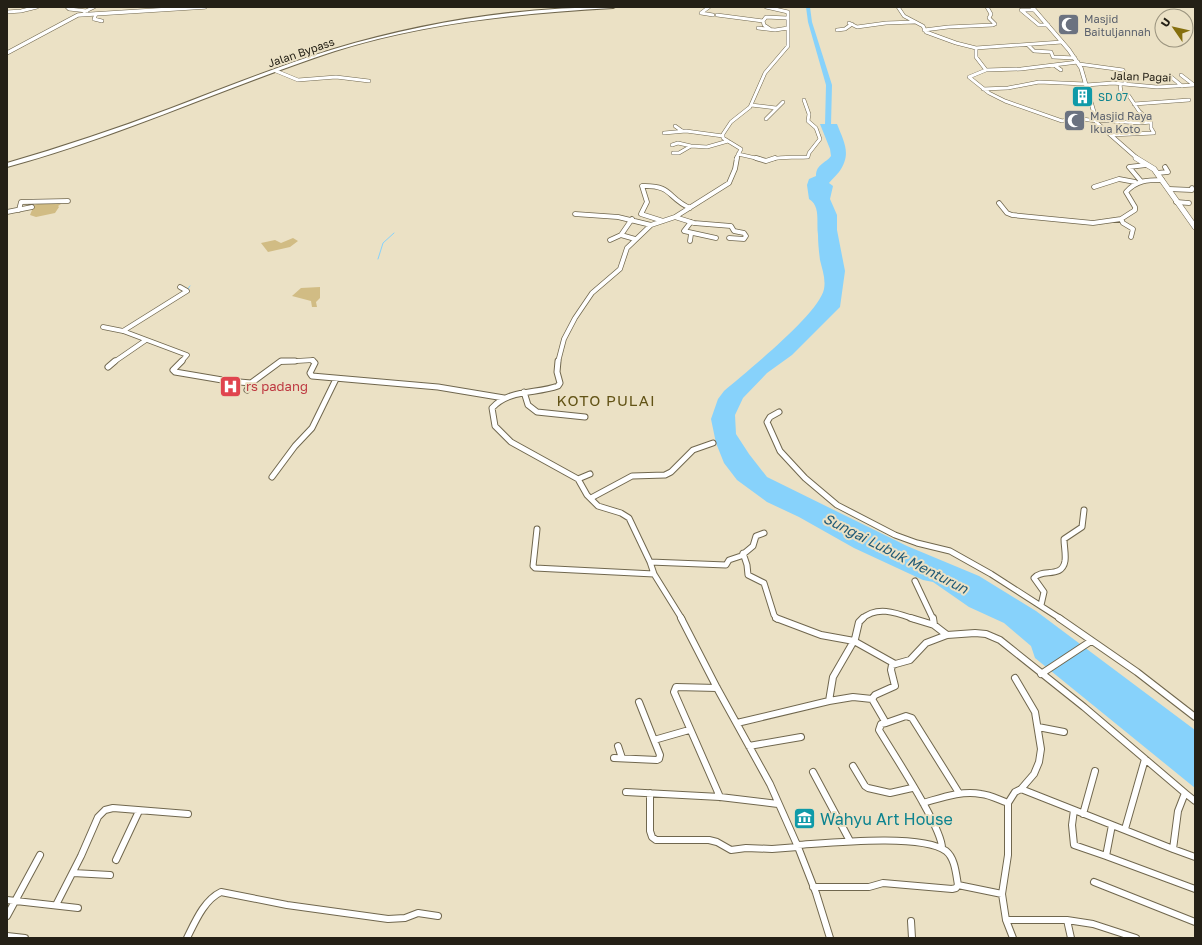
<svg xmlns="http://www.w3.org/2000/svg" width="1202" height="945" viewBox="0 0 1202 945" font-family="'Golos Text',sans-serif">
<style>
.green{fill:#d1bc84}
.water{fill:#87d2fb}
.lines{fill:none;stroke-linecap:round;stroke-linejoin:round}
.stream{stroke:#87d2fb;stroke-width:1}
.river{fill:#87d2fb;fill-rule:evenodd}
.minor-far3-casing{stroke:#70674e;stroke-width:4}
.minor-far2-casing{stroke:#70674e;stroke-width:5.5}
.minor-far1-casing{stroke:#70674e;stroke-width:7}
.minor-casing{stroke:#70674e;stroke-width:8}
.tertiary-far1-casing{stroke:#70674e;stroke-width:4.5}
.tertiary-casing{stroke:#70674e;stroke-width:6}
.trunk-casing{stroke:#70674e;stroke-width:2}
.minor-far3{stroke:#fff;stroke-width:3}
.minor-far2{stroke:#fff;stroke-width:4}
.minor-far1{stroke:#fff;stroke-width:5}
.minor{stroke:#fff;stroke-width:6}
.tertiary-far1{stroke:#fff;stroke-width:3.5}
.tertiary{stroke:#fff;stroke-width:5}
.trunk{fill:#fff;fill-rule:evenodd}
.labels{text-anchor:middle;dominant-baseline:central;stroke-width:4;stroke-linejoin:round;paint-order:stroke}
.far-worship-label{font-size:11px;fill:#5b616d;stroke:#ebe1c5;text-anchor:start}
.far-street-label{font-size:11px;fill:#242016;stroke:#ebe1c5}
.far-culture-label{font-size:11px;fill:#0d838f;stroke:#ebe1c5;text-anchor:start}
.health-label{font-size:13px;fill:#be3a42;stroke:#ebe1c5;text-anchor:start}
.water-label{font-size:14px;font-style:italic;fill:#205a76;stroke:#ebe1c5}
.quarter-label{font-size:15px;letter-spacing:1px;fill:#625316;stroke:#ebe1c5}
.near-culture-label{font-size:16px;fill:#0d838f;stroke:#ebe1c5;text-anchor:start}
</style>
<rect width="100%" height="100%" fill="#ebe1c5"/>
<path class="green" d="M49,201L53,204L60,202L61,204L58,206L59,207L55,213L36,217L30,215L34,205Z
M293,238L298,241L290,247L268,252L261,243L275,240L281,243Z
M320,287V298L316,302L317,307H312L311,301L292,296L301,288Z"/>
<path class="water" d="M820,124H837C844,142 852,154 839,172C836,176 832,179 829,183L833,186L830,199L837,215V230L845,271L840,307L792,355L767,373L743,398L735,415L736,434L749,454L767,477L907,546L979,576L1036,611L1195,730V788L1035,658L1031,646L1004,623L969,607L933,582L923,580L854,548L799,517L767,502L737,480L724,463L716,443L711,419L718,399L724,391C746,372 819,314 824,289C826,279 822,269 820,260C819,252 818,243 818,235C816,223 821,206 809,199L807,185L809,179L816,176C816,164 826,163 831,156L830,149Z"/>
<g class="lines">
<path class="stream" d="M378,259L383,243L394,233
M187,290L190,286"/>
<path class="river" d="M806,7H810L812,22L832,85L831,125L835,134L832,136L829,134L825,125L826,85L808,22Z"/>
<defs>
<path id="minor-far3" d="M67,7L69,9L87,11
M709,7L701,13L713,15
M898,7L904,16L923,26L926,32L956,43L976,48V57L986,70L969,77L989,93L1005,101L1062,121L1076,118L1096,121
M1034,10H1021L1039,25H1048
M7,12L21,11L37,7
M84,12L94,7
M96,14L94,19L102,21
M717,15L763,21
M849,23L857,27L886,23L915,22
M758,28L775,30L788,28
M770,29L764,25L763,21L766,17L787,18
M837,30L845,29L852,24
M924,30L948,27L993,25L995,24L989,18L991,14L987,7
M1028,45L1034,51L1051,52L1053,57L1075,58
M976,48L1062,42
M1079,64L1123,70L1126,75L1125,84
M1054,65L1061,70
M986,70L1021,69L1078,62
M276,71L298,80L336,77L369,81
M1181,75L1194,85
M1170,76L1182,86
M1086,85L1113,83L1157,87L1195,85
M983,89L1008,88L1039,82L1085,84
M1134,104L1189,100
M751,105L776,108
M766,119L783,102
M1095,120L1140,123L1151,122
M675,126L682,131
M664,133L686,131L723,136
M1111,135L1154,133L1151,128V122L1139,111L1129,96L1121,93L1120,84
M672,145L678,143L691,146
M673,153H679L691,146L707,147L728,141
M738,154L760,159
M736,159L741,149L723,138V134L731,122L750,107L765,73L788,46V12L766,7
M772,159C785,156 794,158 808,157L809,153L820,139L816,128L808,121L809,114L804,100"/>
<path id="minor-far2" d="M756,158L766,161L775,158
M1157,173L1168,172L1165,167
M1140,180L1129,167L1146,165
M1094,187L1119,179L1135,182
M1169,189L1192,190V188
M1176,202L1189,203
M999,203L1007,213L1012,215L1093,223L1121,219L1135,210V207L1126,192C1137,180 1147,180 1162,180
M19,210L21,202L68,201
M7,212L32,207
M575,214L618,217L651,225
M675,217L694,223L731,226L734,231L744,233L746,236L744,239L729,238
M632,219L621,235L635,239
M1121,219L1123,223L1133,229L1131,237
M663,221L641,214L647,202L642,186C673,185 667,198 690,208
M691,222L684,231L716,238
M610,240L621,235
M690,241L691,234
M103,327L123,331L187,355L181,362
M123,331L187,291L180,287
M114,362L146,340
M280,362L313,360L314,362
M558,362L564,339L575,318L592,293L620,269L627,248L651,225L675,217L729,183L735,169L737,158"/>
<path id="minor-far1" d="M182,361L173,370L175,372L228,381L251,383L281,361H295
M313,361L315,363L310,373L312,376L438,387L504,398
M558,361L557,372L560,383L558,386C536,394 509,389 492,408L495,426L511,442L578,479L587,495L598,506L621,513L629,518L650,562L654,574L682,619
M108,367L115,361
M247,390L251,383
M524,392L528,405L537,412L585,417
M779,412L770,417L767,422L780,451L805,478L837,505L895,535L917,543L950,551L991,574L1061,619
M272,477L295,446L312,428L336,379
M578,479L590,474
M591,498L632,476L665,475L671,472L693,450L713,443
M537,529L533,566L535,568L654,574
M743,553L747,565L748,575L764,583L774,615L777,619
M650,562L726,565L729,560L741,556L753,546L756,536L764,533
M915,581L933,619
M1041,605L1044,592L1034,578C1042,568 1062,579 1065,561C1066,554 1064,546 1064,539L1082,527L1084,510
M862,619C877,605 897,613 914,619"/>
<path id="minor" d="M681,618L717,688L770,784L798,847L816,893L830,938
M776,618L821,635L854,641L895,664
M911,618L934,625L947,635
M933,618L934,625
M1059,618L1137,672L1195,717
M1041,674L1091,641
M717,688L676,687L674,692L720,797
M872,699L875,695L895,686L891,670L892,665L910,660L926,643L947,635L975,633L986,634L1000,640L1084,707L1185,793L1178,811L1173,849L1021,789
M872,699L886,723L906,716L912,718L959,793
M829,701L853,697L872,699
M639,702L654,740L689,730
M737,723L829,701L833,677L855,639L859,622L863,618
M886,723L881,724L879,730C892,752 942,827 942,848
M1038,727L1064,732
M618,746L622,758
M749,746L801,737
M614,758L657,760L659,759L660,755L654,740
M853,766L865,786L868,788L890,793L912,788
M813,772L850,841
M626,792L720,797L778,804
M650,793V831L652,837L656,840H709L717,842L731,850L746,848L772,849L798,847
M1185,793L1195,801
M923,803C941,798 962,790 981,794C991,795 999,800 1008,803
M1074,810L1072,825L1074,845L1106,856
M1083,814L1095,771
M1112,825L1106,856L1195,889
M1125,829L1145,759
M797,845C828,843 922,833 946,851C955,858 956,874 958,885L956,888L952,889L883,883L869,887H813
M1173,849L1195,857
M116,860L139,811
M73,873L110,875
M1094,882L1195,922
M958,885L1002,894
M7,900L78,908
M56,905L81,856L98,817L105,810L113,808L188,814
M7,916L40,855
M1006,920H1067L1093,924L1136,938
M1067,920L1071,938
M911,921L912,938
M7,936L25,938
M187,938C195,922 204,900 221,892L287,905L388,919L405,918L418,913L438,916
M1013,938L1006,920L1002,894L1008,855V803L1015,792L1021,789L1034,774L1039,762L1041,749L1035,712L1015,678"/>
<path id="tertiary-far1" d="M1032,7L1069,50L1081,68L1097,123L1138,159
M7,53L78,15L205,7"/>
<path id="tertiary" d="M1136,158L1154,169L1195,227"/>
<path id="trunk" d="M615,7L613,8C520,13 425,23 335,51C225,87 119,137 7,167V163C62,147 116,129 169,109C224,88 278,66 334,49C424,22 521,7 615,7Z"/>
</defs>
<use href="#minor-far3" class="minor-far3-casing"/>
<use href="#minor-far2" class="minor-far2-casing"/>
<use href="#minor-far1" class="minor-far1-casing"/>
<use href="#minor" class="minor-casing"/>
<use href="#tertiary-far1" class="tertiary-far1-casing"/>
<use href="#tertiary" class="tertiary-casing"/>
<use href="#trunk" class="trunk-casing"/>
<use href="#minor-far3" class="minor-far3"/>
<use href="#minor-far2" class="minor-far2"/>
<use href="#minor-far1" class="minor-far1"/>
<use href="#minor" class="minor"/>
<use href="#tertiary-far1" class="tertiary-far1"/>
<use href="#tertiary" class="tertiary"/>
<use href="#trunk" class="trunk"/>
</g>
<defs>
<symbol id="mosque-square" viewBox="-11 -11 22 22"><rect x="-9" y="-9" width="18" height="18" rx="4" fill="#6b7280" stroke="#ebe1c5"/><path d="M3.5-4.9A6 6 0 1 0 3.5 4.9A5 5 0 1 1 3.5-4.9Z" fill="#fff"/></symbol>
<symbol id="building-square" viewBox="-11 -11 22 22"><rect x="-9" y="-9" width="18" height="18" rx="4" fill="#0f9aa8" stroke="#ebe1c5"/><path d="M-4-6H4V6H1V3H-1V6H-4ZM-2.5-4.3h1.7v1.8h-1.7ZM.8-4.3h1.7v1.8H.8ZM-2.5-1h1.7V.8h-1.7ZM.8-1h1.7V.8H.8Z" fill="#fff"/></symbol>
<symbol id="hospital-square" viewBox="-11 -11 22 22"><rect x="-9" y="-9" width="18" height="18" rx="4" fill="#e0444e" stroke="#ebe1c5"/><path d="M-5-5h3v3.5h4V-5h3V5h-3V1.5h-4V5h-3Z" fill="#fff"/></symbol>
<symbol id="museum-square" viewBox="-11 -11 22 22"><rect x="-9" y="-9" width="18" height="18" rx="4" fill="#0f9aa8" stroke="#ebe1c5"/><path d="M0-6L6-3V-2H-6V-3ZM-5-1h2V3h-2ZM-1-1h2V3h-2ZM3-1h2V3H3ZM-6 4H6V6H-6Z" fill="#fff"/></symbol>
</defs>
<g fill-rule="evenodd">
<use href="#mosque-square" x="1056" y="12" width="25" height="25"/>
<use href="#building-square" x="1070" y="84" width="25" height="25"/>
<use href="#mosque-square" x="1062" y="108" width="25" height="25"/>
<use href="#hospital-square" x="218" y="374" width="25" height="25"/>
<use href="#museum-square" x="792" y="806" width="25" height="25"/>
</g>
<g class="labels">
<g class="far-worship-label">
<text x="1084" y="18">Masjid<tspan x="1084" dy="13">Baituljannah</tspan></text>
<text x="1090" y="115">Masjid Raya<tspan x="1090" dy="13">Ikua Koto</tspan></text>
</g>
<g class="far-street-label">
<text transform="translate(301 52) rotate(-19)">Jalan Bypass</text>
<text transform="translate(1141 76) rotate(2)">Jalan Pagai</text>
</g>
<g class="far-culture-label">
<text x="1098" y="96">SD 07</text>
</g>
<g class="health-label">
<text x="246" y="386">rs padang</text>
</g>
<g class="water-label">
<text transform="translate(896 553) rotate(27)">Sungai Lubuk Menturun</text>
</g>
<g class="quarter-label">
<text x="606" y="400">KOTO PULAI</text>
</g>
<g class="near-culture-label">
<text x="820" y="819">Wahyu Art House</text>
</g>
</g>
<rect width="1202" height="945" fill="none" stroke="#242016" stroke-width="16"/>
<g transform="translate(1174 28) rotate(304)"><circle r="19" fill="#ebe1c5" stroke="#9b947f"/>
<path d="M0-3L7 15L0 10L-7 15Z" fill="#856f0d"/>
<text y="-6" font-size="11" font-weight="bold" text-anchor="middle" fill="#242016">U</text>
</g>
</svg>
